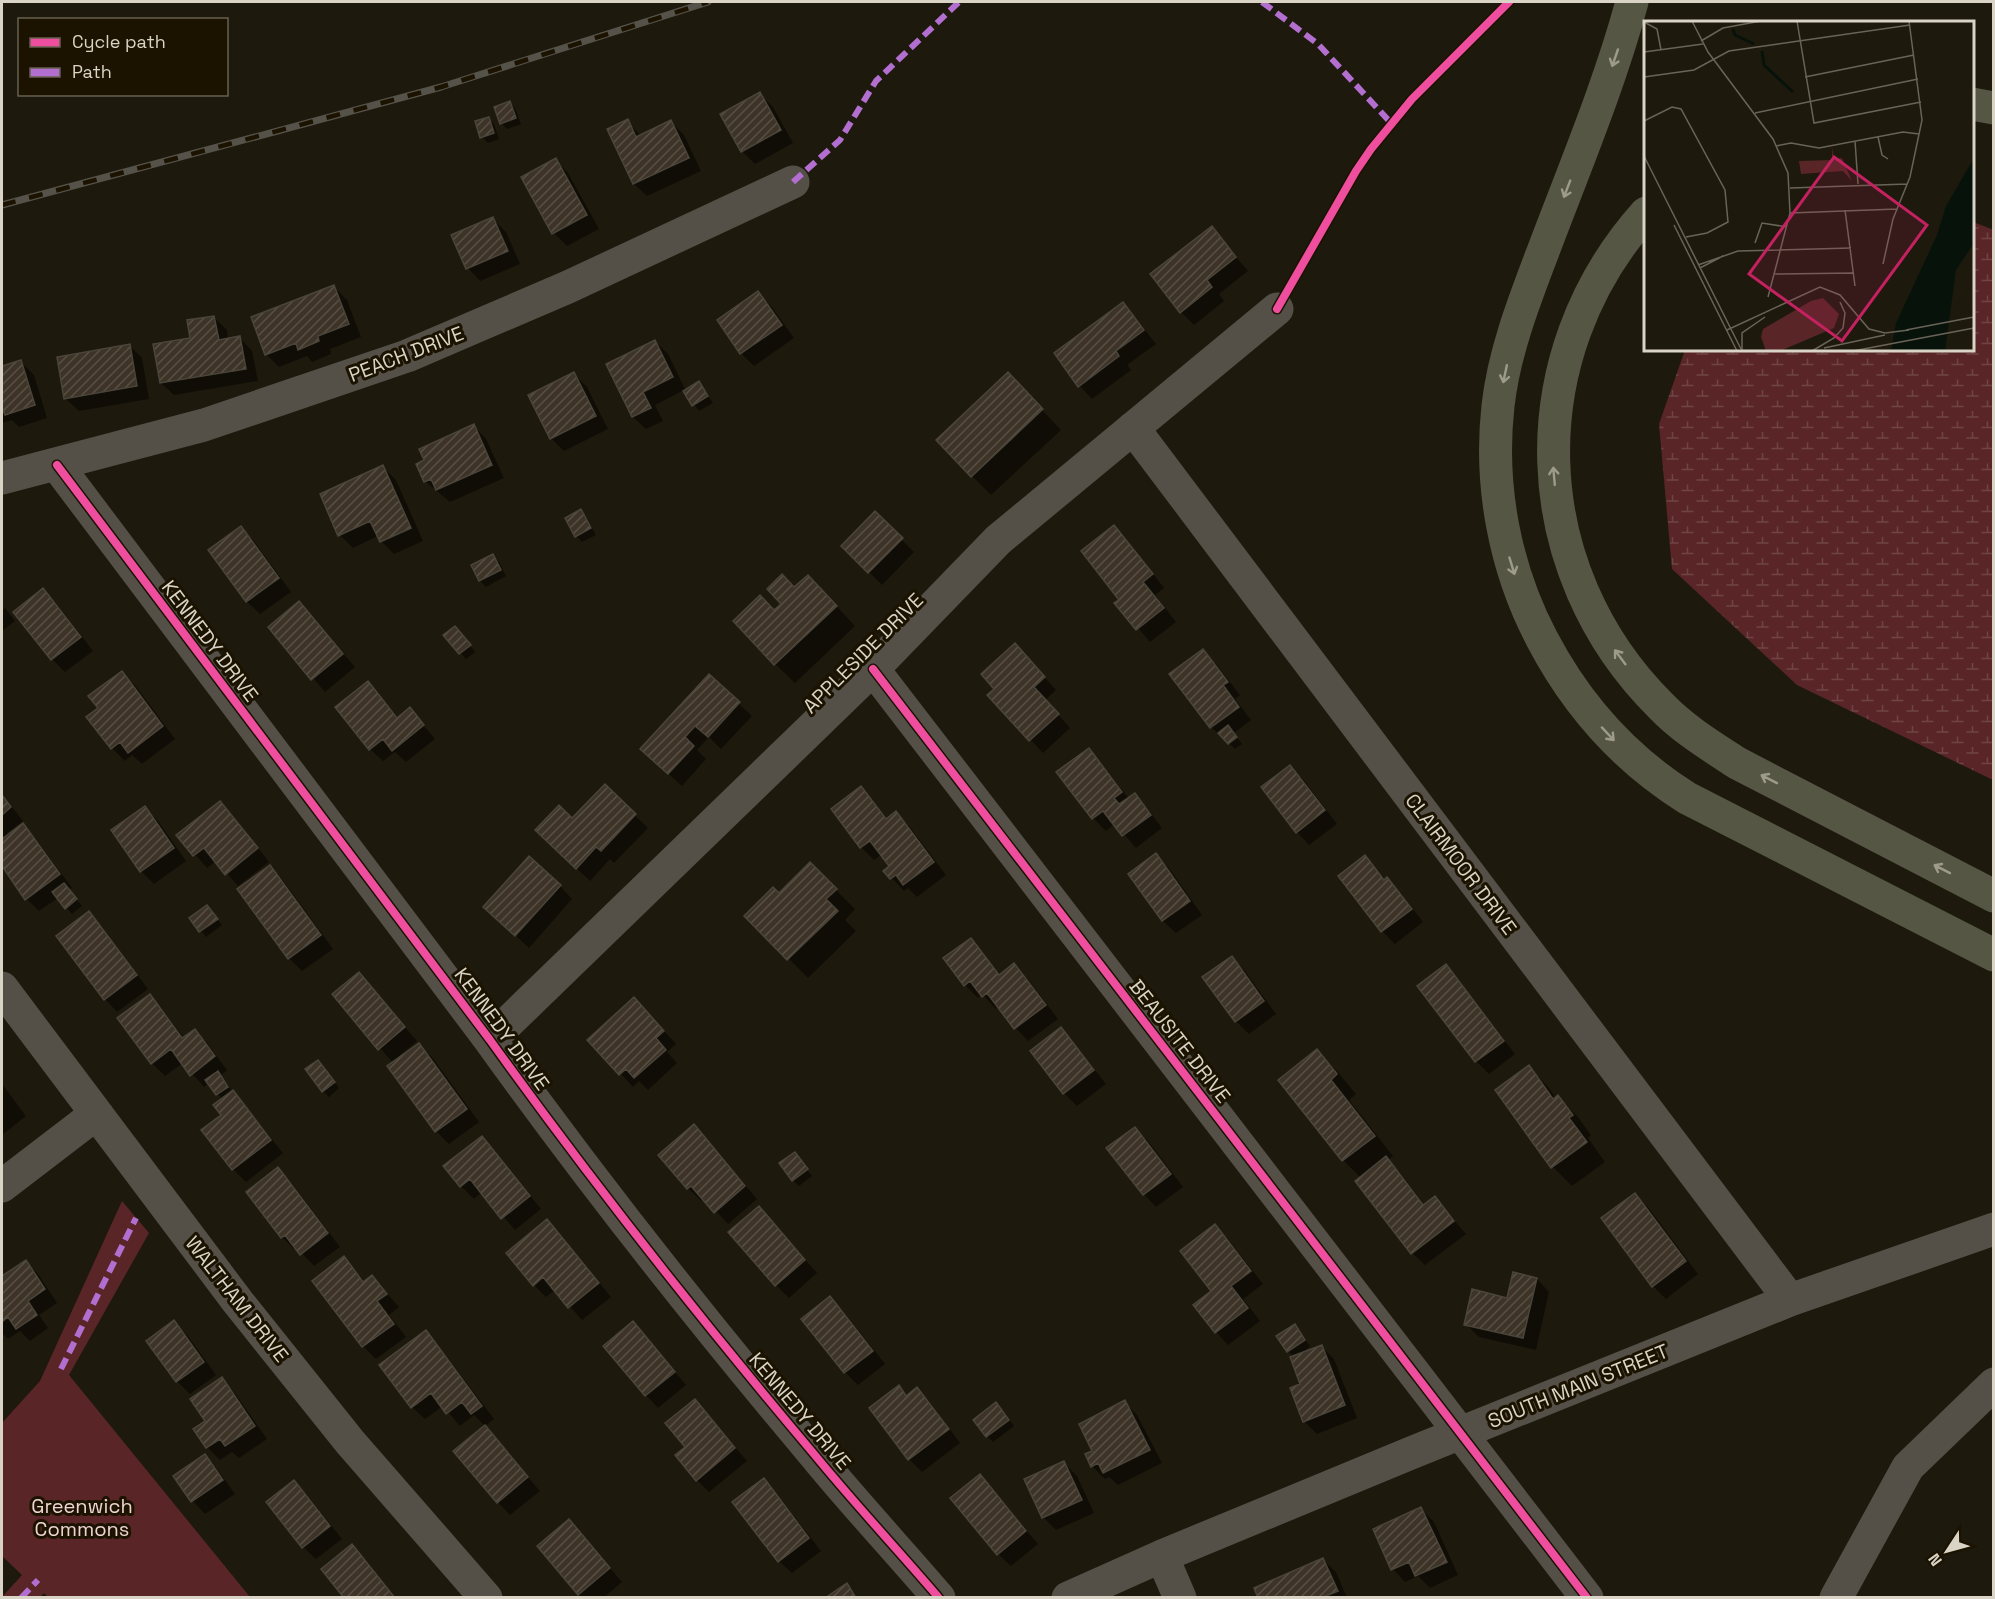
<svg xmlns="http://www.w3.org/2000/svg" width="1995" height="1599" viewBox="0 0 1995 1599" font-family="'Space Grotesk',sans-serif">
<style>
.wetland{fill:url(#wetland-marsh)}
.green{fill:#592526}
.shadow{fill:#0007}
.building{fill:url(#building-hatch);stroke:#4a453b;stroke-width:1.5}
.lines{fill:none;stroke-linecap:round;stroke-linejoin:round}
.minor{stroke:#545048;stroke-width:33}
.highway{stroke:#555643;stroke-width:33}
.rail-casing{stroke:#555249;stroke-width:7}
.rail{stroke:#1b1300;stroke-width:4.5;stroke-dasharray:14;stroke-linecap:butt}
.quiet{stroke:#b36fd0;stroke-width:6;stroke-dasharray:12 6;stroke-linecap:butt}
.cycleway-casing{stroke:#1b1300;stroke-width:11}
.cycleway{stroke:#ef4d9e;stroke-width:8}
.oneway{stroke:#9e9b8b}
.labels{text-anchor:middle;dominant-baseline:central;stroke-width:6;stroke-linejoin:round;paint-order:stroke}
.street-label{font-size:20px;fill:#d9d4c6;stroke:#1b1300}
.park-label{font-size:20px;fill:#f0d4d3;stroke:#1b1300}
.inset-river{fill:none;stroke:#07130a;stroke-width:3}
.inset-road{fill:none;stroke:#696457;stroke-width:1.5}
.view{fill:#c32160;fill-opacity:0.15;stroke:#c32160;stroke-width:3}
.inset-edge{fill:none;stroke:#d9d4c6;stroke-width:3}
</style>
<defs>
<pattern id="wetland-marsh" width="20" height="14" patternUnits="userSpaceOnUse" patternTransform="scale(1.5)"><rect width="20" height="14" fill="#592526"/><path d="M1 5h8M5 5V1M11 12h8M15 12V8" fill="none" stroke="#704444"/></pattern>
<pattern id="building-hatch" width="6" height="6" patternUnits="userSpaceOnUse" patternTransform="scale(1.5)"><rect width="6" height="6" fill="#3d3327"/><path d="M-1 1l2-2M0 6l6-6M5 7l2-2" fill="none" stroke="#585045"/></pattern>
</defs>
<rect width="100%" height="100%" fill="#1e190d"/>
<path class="wetland" d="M1973,222L1994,230L1993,780L1797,685L1672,569L1659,424L1685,350H1972Z"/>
<path class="green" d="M122,1201L149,1233L69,1375L250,1597L49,1598L44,1593L40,1597H2L22,1575L2,1556V1423L40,1381Z"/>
<path class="shadow" d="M760,94L773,107L793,143L755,164L742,151Z
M509,102L515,108L521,124L507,129L501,123Z
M488,118L494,124L499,139L488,143L482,137Z
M627,121L641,136L671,122L684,135L701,171L647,196L634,184L609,130Z
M556,160L568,173L599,229L567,246L554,233L524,177Z
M493,219L506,232L520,264L480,281L468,268Z
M1211,228L1248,271L1219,294L1224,301L1194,325L1181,312Z
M334,287L347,300L361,337L330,349L331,354L312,362L307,356L279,367L266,354Z
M758,293L771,306L794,338L754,366L741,353Z
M1123,304L1135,317L1156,344L1127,365L1131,370L1092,399L1080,386Z
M214,317L227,330L228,340L240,338L252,351L258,381L174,395L161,383L192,339Z
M655,341L668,354L686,391L699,383L713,403L699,411L684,390L655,405L663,421L646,429L633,417L608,364Z
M129,345L142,358L149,399L79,411L66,399Z
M21,362L34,375L47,418L19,427L12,420L2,423V368Z
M574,374L587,387L608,429L564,451L551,438Z
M1027,394L1061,430L991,495L972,476Z
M474,426L486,439L504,478L450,502L425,481Z
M383,467L396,480L423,541L394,554L381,541L378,536L353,548L340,535Z
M580,511L586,517L596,535L582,542L576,536Z
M875,513L914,552L882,585L843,546Z
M1114,527L1127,540L1164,588L1155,595L1176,622L1150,642L1117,603L1121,600Z
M241,528L254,541L291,592L260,614L247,602L210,551Z
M493,556L499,562L506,576L486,587L480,581L473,566Z
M795,589L827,596L855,626L795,683L775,664V612Z
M43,590L56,603L93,651L65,672L52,659L15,612Z
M299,603L355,667L325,692L270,628Z
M5,608L15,621L2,631V611Z
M461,634L475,652L466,659L445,635Z
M1203,651L1216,664L1240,695L1235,699L1251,720L1234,733L1242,744L1235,749L1211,727L1171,674Z
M1027,658L1056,690L1045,700L1070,728L1043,753L989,695Z
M122,673L135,685L175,739L142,764L132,755L125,761L112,748L88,717L100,708Z
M709,676L752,716L721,749L709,737L697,750L706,759L682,786L655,762Z
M368,683L399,718L410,709L435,739L406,762L395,752L383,761L370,749Z
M1089,750L1101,763L1129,799L1135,795L1147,808L1162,828L1136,848L1115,824L1106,831L1093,818L1058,772Z
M1290,767L1303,779L1337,824L1309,845L1297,832Z
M605,786L648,828L614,863L610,859L590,881L550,843Z
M861,788L888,820L896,813L909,826L946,875L917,897L908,888L904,891L892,878L885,871L891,867L882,854L874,860L861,847L833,809Z
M2,794L23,821L7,833L9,835L23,825L35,838L72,888L69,890L82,906L72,914L58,898L39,911L27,899L2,864Z
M220,803L233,816L269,862L238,886L216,861L207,868L179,836Z
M145,808L158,821L186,861L154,884L141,871Z
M1156,855L1169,868L1202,915L1176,933L1163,921L1130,874Z
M1365,857L1386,880L1387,879L1400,892L1423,922L1395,944L1382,931Z
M810,864L855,909L845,920L856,931L808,978L746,916L779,895Z
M270,867L283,880L333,949L302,971L289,958Z
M560,886L572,899L529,948L485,907Z
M207,907L222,925L206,937L191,918Z
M89,913L101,926L148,989L117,1012L105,999Z
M970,940L1001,976L1014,965L1027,978L1058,1019L1028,1041L1016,1028L999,1006L996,1009L982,994L978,998L965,985L945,959Z
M1231,957L1244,970L1276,1014L1249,1034L1236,1021L1204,977Z
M1445,966L1458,979L1515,1054L1489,1074L1476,1061L1419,986Z
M359,974L417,1041L400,1055L401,1057L419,1045L432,1057L479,1122L449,1144L436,1131L393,1063L334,994Z
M149,996L162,1009L184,1038L195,1031L207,1043L227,1070L220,1076L283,1153L246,1182L233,1169L223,1115V1100L209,1083L204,1087L183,1063L165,1076L152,1063L119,1019Z
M647,1012L676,1044L667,1052L677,1063L648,1090L639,1081L633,1087L590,1040Z
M1061,1029L1073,1042L1106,1084L1077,1106L1064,1093L1032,1052Z
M1317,1051L1336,1070L1356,1094L1349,1100L1393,1156L1388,1160L1399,1171L1425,1206L1435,1198L1466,1234L1425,1265L1412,1253L1361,1178L1343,1160L1280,1080Z
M1529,1067L1548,1087L1556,1098L1558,1097L1577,1116L1591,1135L1588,1138L1605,1162L1572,1186L1553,1167L1497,1090Z
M324,1068L339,1088L329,1097L323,1091Z
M2,1084L26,1116L2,1135Z
M1135,1129L1148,1141L1183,1187L1156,1207L1144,1194Z
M482,1138L494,1151L541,1209L515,1230L482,1192L474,1199L461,1186Z
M706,1139L757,1199L728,1224L704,1198L701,1201L688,1188Z
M795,1154L812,1176L799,1186L793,1180Z
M278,1169L291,1182L340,1247L314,1266L297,1248L295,1250L282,1237Z
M1635,1195L1648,1207L1698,1274L1666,1299L1653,1286Z
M547,1221L559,1234L611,1297L582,1320L555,1290L546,1297L534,1285Z
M771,1221L817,1273L789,1298L776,1285Z
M1215,1226L1228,1239L1263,1284L1243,1299L1260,1321L1228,1345L1216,1332L1213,1292Z
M344,1258L365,1282L372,1277L399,1307L389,1315L406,1337L376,1359L363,1346L314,1281Z
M26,1262L38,1274L57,1303L39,1315L48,1328L30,1341L20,1331L8,1339L2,1333V1278Z
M1537,1279L1549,1292L1536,1350L1479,1337L1466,1324L1508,1299Z
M830,1298L843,1311L885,1364L858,1385L845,1372L803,1319Z
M174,1322L187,1335L216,1375L190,1394L177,1381Z
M633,1323L686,1385L658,1408L646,1395Z
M1295,1326L1310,1346L1301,1354L1321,1346L1334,1359L1357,1418L1317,1434L1304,1421L1302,1385L1294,1357L1288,1351Z
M426,1332L438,1345L494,1419L485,1426L474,1415L460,1426L443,1406L425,1419L412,1407Z
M221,1379L234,1392L267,1439L239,1458L232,1452L220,1460L207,1447Z
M899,1387L908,1396L917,1389L930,1402L960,1443L922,1472L909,1459Z
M695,1401L747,1461L709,1492L697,1480L687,1447Z
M1124,1402L1137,1415L1162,1463L1118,1485L1109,1477L1105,1479L1092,1466L1094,1451Z
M1002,1410L1014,1426L993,1442L987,1436Z
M484,1427L540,1491L510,1515L498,1502Z
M205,1456L217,1469L235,1494L205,1514L193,1501L175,1477Z
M1064,1463L1077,1476L1094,1513L1056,1530L1043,1517Z
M980,1476L1038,1544L1011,1566L998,1554Z
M763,1480L776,1493L821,1551L792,1573L779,1561Z
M294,1482L307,1495L342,1539L316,1559L303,1547Z
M1421,1509L1434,1522L1458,1575L1430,1588L1418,1576L1405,1582L1393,1569Z
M581,1534L622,1582L603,1598H582L539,1546Z
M352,1546L365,1559L395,1598H346Z
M1323,1560L1336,1572L1347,1598H1260Z"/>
<path class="building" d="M760,92L781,130L741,152L720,114Z
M510,101L516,118L500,124L494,107Z
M489,117L494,133L480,138L475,121Z
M628,119L636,137L671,120L689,158L633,184L607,129Z
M556,158L587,215L552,234L521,177Z
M493,217L508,251L466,269L451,235Z
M1212,226L1236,257L1207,280L1212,287L1180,313L1150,274Z
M334,285L349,324L318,336L319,341L298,350L296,343L265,355L251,317Z
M758,291L782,325L740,354L717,320Z
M1123,302L1144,330L1116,351L1119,356L1078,387L1054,353Z
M214,316L219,340L240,336L246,369L160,383L153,344L190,338L187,320Z
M655,340L673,377L643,392L651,408L632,417L606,364Z
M130,344L137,386L64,399L57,357Z
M21,360L35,405L5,415L2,407V366Z
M574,372L596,416L550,439L528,395Z
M1008,372L1043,409L971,477L936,440Z
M699,381L708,396L692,406L683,391Z
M474,424L492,465L436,490L431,479L424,482L416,464L424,460L419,449Z
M383,465L411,528L380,542L370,521L338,536L320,494Z
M581,509L591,528L575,537L565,518Z
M875,511L903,538L868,573L841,546Z
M1114,525L1153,574L1143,582L1164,608L1136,630L1114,603L1119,600L1081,551Z
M241,526L279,578L246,602L208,550Z
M493,554L501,570L479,581L471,565Z
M782,574L794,587L808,575L837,606L774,665L733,621L760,595L774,610L781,604L767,589Z
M43,588L81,637L51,660L13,612Z
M299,601L343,654L311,680L268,627Z
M455,626L471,645L459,654L443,635Z
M1015,643L1045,677L1034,687L1059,714L1029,741L987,695L994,689L981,674Z
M1203,649L1228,682L1223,685L1239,707L1210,728L1169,674Z
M122,671L163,726L128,753L120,742L111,749L86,717L98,708L88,696Z
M709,674L740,702L708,737L695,726L685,737L694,746L668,774L640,749Z
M368,681L397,718L410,707L424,725L392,751L383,739L369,750L335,707Z
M1228,725L1237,737L1228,744L1218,733Z
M1089,748L1122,792L1114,798L1119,804L1135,793L1151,815L1122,836L1103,811L1092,819L1056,772Z
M1290,765L1325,810L1296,833L1261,787Z
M605,784L636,814L601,851L596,847L576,869L535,830L559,805L572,818Z
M861,786L886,819L896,811L934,862L903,885L896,875L890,879L883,871L889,866L870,841L860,848L831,809Z
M2,795L11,807L2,815Z
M220,801L258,848L225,875L204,848L193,856L176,835Z
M145,806L174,848L140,872L111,830Z
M23,823L60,874L25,900L2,866V839Z
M1156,853L1190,901L1162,921L1128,874Z
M1365,855L1384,880L1387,877L1412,909L1381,932L1338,876Z
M529,856L561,885L515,936L483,907Z
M810,862L837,889L826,899L838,911L787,960L744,916L773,887L779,893Z
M270,865L321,935L288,959L237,889Z
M64,883L77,899L65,909L52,892Z
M207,905L218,919L199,932L189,918Z
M89,911L137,975L104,1000L56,936Z
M971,938L999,975L1014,963L1046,1005L1014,1029L987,993L982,997L970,981L964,986L943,958Z
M1232,956L1264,1001L1235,1022L1202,977Z
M1446,964L1504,1041L1475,1062L1417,986Z
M359,972L405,1027L378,1050L332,994Z
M150,994L182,1038L195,1029L215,1056L190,1076L171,1049L151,1064L117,1018Z
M634,997L664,1031L656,1038L666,1050L634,1078L626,1069L619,1075L587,1040Z
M1061,1027L1094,1070L1063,1094L1030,1051Z
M419,1043L467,1109L435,1132L387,1066Z
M1317,1049L1337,1074L1331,1080L1375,1136L1342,1161L1278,1080Z
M318,1060L335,1082L322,1092L305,1069Z
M1529,1065L1553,1099L1558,1095L1573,1115L1569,1118L1587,1142L1551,1168L1495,1090Z
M218,1071L228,1087L216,1095L205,1080Z
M233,1090L271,1140L232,1170L201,1130L221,1115L213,1105Z
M694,1124L745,1186L714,1213L691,1186L687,1189L658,1155Z
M1135,1127L1171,1174L1143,1195L1106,1148Z
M482,1136L530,1196L501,1219L470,1179L460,1187L443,1166Z
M795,1152L808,1169L792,1181L779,1163Z
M1386,1156L1423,1205L1435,1196L1454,1221L1411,1254L1355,1181Z
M278,1167L328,1233L300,1255L285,1235L281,1238L246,1192Z
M1635,1193L1686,1261L1652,1287L1601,1218Z
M759,1206L805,1260L775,1286L728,1232Z
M547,1219L599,1283L568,1308L543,1277L533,1286L506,1253Z
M1215,1224L1251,1271L1231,1286L1248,1308L1215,1333L1193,1305L1211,1291L1180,1251Z
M344,1256L363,1282L372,1275L387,1294L377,1301L394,1324L362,1347L312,1281Z
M26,1260L45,1289L28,1301L37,1315L16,1329L8,1317L2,1322V1276Z
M1513,1272L1537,1278L1523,1338L1464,1325L1472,1289L1507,1298Z
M830,1296L873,1351L844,1373L801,1319Z
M174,1320L204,1362L176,1382L146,1341Z
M633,1321L675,1372L645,1396L603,1346Z
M1295,1324L1305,1340L1287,1352L1276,1336Z
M426,1330L482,1406L471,1414L462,1402L446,1414L431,1393L411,1408L379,1365Z
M1322,1345L1345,1405L1303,1422L1290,1388L1300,1384L1290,1357Z
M222,1377L255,1426L225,1446L220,1439L206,1448L193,1429L205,1421L190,1399Z
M899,1385L906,1396L917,1387L949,1429L908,1460L869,1408Z
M695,1399L735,1448L696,1481L675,1455L685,1447L665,1423Z
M1125,1400L1150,1450L1103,1473L1098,1463L1091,1467L1085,1454L1092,1451L1079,1424Z
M996,1402L1009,1420L986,1437L973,1420Z
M485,1425L528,1477L497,1503L453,1451Z
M205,1454L223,1480L191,1502L173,1476Z
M1064,1461L1082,1500L1042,1518L1024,1479Z
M980,1474L1026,1531L997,1555L950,1498Z
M764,1478L809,1538L778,1562L732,1502Z
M294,1480L330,1526L302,1548L266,1502Z
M1421,1507L1447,1562L1415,1576L1409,1562L1391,1570L1373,1529Z
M569,1519L610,1568L578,1595L537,1546Z
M352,1544L395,1598H344L321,1569Z
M1323,1558L1338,1591L1321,1598H1258L1254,1588Z
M847,1583L856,1598H825Z"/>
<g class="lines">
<path class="minor" d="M1133,428L1790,1300
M57,465L490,1040C592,1182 701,1320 814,1454C854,1503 898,1550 939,1598
M2,478L204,425L407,356L568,287L793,182
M873,669L1587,1598
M2,988L238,1302L350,1442L486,1598
M490,1040L873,669L998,540L1277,309
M2,1186L96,1114
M1162,1556L1180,1598
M1068,1598L1162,1556L1411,1453L1790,1300L1994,1229
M1836,1598L1908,1467L1994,1384"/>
<path class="highway" d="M1632,2C1610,83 1577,162 1547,241C1527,294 1504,350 1498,406C1489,486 1505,569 1542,639C1576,704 1625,759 1687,798L1994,955
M1972,104L1994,108
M1646,213C1517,357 1524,570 1661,706C1683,729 1711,746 1737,763L1994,896"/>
<defs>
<path id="rail" d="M2,205L441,87L708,2"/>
</defs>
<use href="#rail" class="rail-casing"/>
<use href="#rail" class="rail"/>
<path class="quiet" d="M1262,2L1318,44L1391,123
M793,182L840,140L876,81L959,2
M61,1369L136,1218
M21,1598L38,1580"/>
<defs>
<path id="cycleway" d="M1277,309L1356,171L1371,149L1412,99L1509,2
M57,465L490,1040C592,1182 701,1320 814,1454C854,1503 898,1550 939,1598
M873,669L1587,1598"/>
</defs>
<use href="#cycleway" class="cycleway-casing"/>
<use href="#cycleway" class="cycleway"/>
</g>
<defs><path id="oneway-shaft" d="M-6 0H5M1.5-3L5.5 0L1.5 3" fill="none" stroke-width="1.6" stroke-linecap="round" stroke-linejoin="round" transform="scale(1.5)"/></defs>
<g class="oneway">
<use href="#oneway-shaft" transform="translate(1615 58) rotate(109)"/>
<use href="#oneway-shaft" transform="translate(1567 189) rotate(111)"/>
<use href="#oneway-shaft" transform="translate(1505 374) rotate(102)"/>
<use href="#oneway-shaft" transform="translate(1554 476) rotate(-95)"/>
<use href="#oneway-shaft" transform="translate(1512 566) rotate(73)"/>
<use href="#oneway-shaft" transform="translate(1620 657) rotate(-127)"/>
<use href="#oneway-shaft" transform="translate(1608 734) rotate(47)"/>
<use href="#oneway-shaft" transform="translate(1769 779) rotate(-153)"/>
<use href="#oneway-shaft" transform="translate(1942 869) rotate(-153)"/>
</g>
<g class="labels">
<g class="street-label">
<text transform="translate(406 354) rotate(-21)">PEACH DRIVE</text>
<text transform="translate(210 641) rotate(53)">KENNEDY DRIVE</text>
<text transform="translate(863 653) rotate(-45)">APPLESIDE DRIVE</text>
<text transform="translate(1461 864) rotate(53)">CLAIRMOOR DRIVE</text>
<text transform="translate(502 1029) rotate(54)">KENNEDY DRIVE</text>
<text transform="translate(1180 1041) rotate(52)">BEAUSITE DRIVE</text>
<text transform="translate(237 1299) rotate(52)">WALTHAM DRIVE</text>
<text transform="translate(1578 1386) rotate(-22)">SOUTH MAIN STREET</text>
<text transform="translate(800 1411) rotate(50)">KENNEDY DRIVE</text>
</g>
<g class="park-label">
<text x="82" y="1506">Greenwich<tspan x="82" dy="23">Commons</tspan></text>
</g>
</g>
<g transform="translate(1644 21)">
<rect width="330" height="330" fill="#1e190d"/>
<path d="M179,277L195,293L190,307L136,330H122L117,316L119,308L167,280Z" fill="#592526"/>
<path d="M188,126L190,138L198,137L208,160L199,150L157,153L155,140L188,139Z" fill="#592526"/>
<path d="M330,137V222L312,249L301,330H247L252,302L293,214L302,185Z" fill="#07130a"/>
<path class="inset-river" d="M89,8L91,14L110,23M118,30L120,44L149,71"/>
<path class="inset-road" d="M48,0L64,31L129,118L144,152L146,192L124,276M153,0L170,102L277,81M0,1L13,8L17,29M57,20L79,7L117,0M0,31L59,23M0,56L50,49L85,30L266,4M161,56L270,34M111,92L274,58M0,100L28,86L37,88L81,169L84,201L63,212L42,216M234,116L238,134L244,138M211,120L214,163M132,125L147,122L175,127L259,111L275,113M0,135L97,328M146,167L263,163M201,189L211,265M146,192L253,188M30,204L93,330M111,222L118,202L143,206M239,243L249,198L266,156L278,99L265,0M54,244L94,230L207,227M56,247L79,235M131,253L210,252M83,309L176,266L196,274L225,308L241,312L265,309M262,309L330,296M180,327L241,314M98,330V312L121,296M168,330L190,317L199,307L201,292L196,281M209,330L330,307"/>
<path class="view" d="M190,136L283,204L198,320L105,253Z"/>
<rect width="330" height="330" class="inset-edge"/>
</g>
<rect width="1995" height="1599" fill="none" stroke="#d9d4c6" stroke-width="6"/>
<rect x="18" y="18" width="210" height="78" fill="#1b1300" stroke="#67604f" stroke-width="1.5"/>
<rect x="30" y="38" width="30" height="9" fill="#ef4d9e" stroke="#67604f" stroke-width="1.5"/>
<text x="72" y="48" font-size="18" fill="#d9d4c6">Cycle path</text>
<rect x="30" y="68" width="30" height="9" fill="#b36fd0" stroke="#67604f" stroke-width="1.5"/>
<text x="72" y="78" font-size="18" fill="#d9d4c6">Path</text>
<g transform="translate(1947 1551) rotate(234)" stroke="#1b1300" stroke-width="4.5" paint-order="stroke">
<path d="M0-4.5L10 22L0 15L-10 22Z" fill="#d9d4c6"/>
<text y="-9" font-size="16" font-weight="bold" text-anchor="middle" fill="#d9d4c6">N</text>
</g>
</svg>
